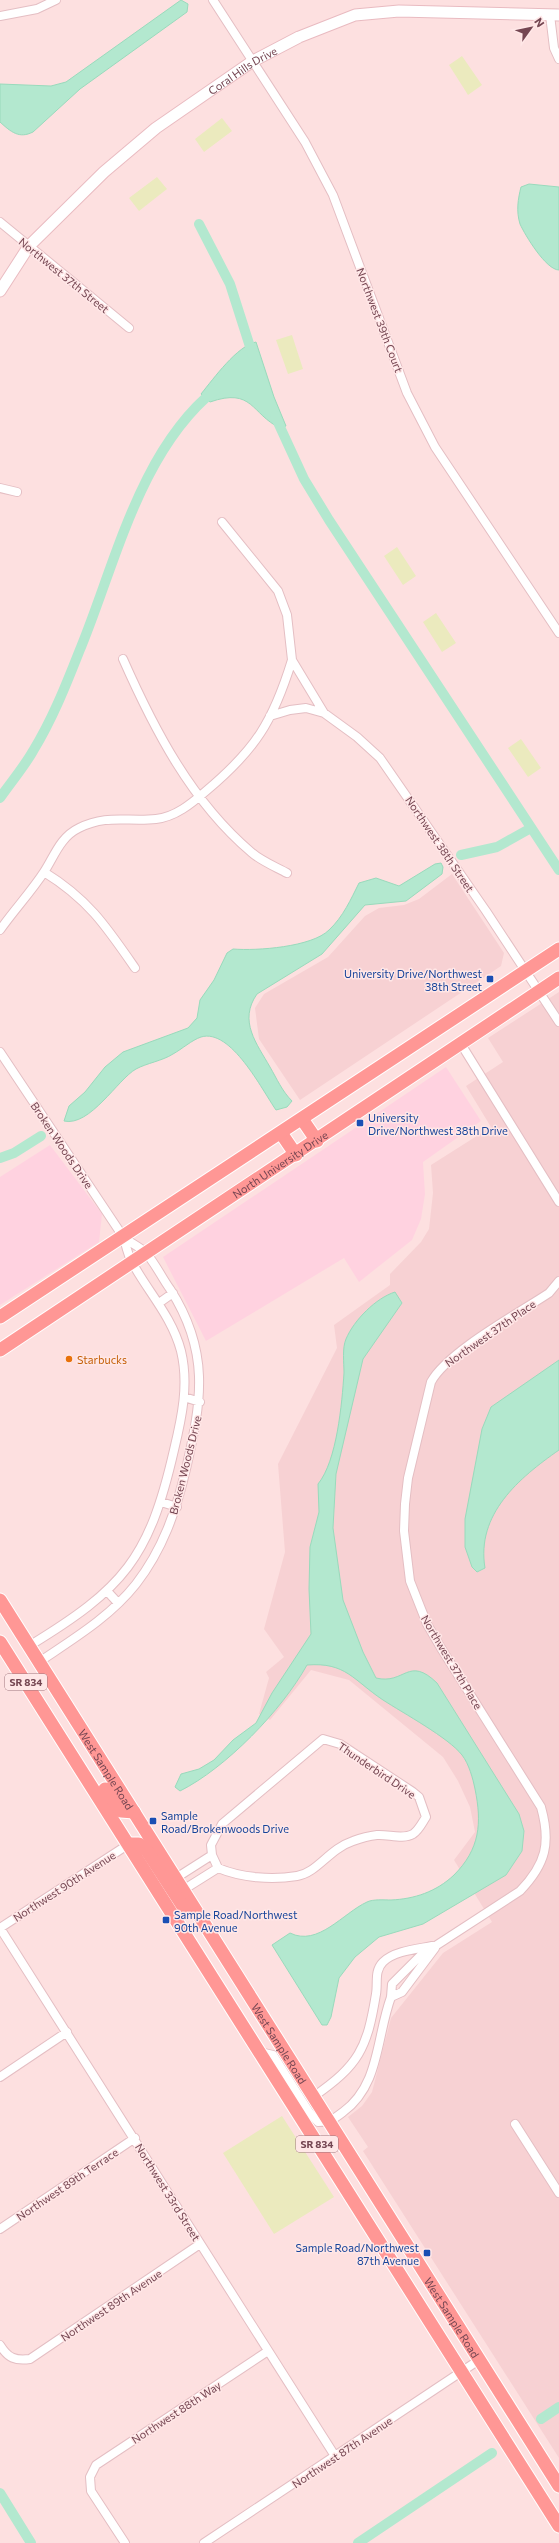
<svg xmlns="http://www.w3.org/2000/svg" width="559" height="2543" viewBox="0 0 559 2543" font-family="Commissioner,sans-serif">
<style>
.residential{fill:#f7d1d3}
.commercial{fill:#ffd2e0}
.green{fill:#ebeabe}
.water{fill:#b3e8cf;stroke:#99dabc}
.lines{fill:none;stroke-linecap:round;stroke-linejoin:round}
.canal{stroke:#b3e8cf;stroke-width:10}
.street-casing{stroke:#e4bec3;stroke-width:10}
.secondary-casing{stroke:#e9bbc1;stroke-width:13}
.primary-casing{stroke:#fff;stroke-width:15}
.street{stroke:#fff;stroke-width:8}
.secondary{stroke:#fff;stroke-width:11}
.primary{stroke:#ff9795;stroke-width:13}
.transit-dot{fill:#1a4fb4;stroke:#ffe7e7;stroke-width:1.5}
.food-dot{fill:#e8710a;stroke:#ffe7e7;stroke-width:1.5}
.labels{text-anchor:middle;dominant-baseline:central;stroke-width:3;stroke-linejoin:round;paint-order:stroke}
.shield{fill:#ffe7e7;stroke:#9e767f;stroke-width:1}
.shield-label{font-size:10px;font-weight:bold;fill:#754652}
.street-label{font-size:11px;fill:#754652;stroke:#ffe7e7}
.transit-label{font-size:11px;fill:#164399;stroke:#ffe7e7;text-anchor:start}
.food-label{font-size:11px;fill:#c56008;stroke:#ffe7e7;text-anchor:start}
</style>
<rect width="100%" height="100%" fill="#fde0e0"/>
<path class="residential" d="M452,874L504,953L501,966L300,1100L259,1039L255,1008L264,994L328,957L365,916L379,908L404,905L419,899Z
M559,992V2458L363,2151L368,2147L348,2117L362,2106L372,2092L391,2018L443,1953L492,1922L454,1860L475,1832L470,1807L458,1781L443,1757L349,1680L311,1670L270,1720L259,1714L269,1678L266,1672L284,1657L264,1629L285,1552L278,1464L337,1348L334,1325L390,1285V1274L421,1242L429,1229L433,1193L431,1165L491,1127L466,1086L503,1062L488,1038Z"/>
<path class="commercial" d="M446,1067L481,1121L423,1162L425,1194L421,1219L412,1240L359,1282L344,1258L206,1341L163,1257Z
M50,1145L102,1214L99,1242L0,1305V1177Z"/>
<path class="green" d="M462,56L482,85L468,95L449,65Z
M222,118L232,131L204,152L195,139Z
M157,177L167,189L139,211L129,198Z
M292,335L303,369L288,374L276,340Z
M397,547L416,576L403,585L384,556Z
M436,613L456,643L442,652L423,622Z
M521,739L541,768L528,777L508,748Z
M282,2116L334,2197L274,2234L223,2153Z"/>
<path class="water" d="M181,0L188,4L187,12L80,89L33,132C19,139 11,132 0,122V84L51,86L66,82Z
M529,184L559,187V270C546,270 525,235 520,224C516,211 518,199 521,187Z
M256,342L274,397L286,426L280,428C251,414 253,387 210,402L201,394C214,378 237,346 256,342Z
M441,863L443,867L442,874L406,901L365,905L322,954L257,994C238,1021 257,1044 270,1067C277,1079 282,1091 292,1101L287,1107L276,1110C262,1090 231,1028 201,1037C192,1040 182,1049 173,1054C162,1061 147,1063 136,1069C118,1079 90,1127 64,1121L69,1106L85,1092L105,1067L123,1052L188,1028L197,1018L200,1000L214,980L227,953L233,949C257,951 312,947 329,930C343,917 351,899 359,883L376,878L399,886L435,864Z
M395,1292L402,1303L363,1359L336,1474L333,1528L343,1600L363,1652L376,1678C405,1685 408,1655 437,1683L519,1814L524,1831L522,1851L506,1875L423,1924L379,1937L355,1957L339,1978L331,2017L327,2025H322L272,1945L290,1933C318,1947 343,1913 367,1902C373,1899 384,1900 391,1900C414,1899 436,1892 454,1875C480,1849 482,1823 475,1789C473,1779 469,1764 462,1755C449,1738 403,1713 383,1700C353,1680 346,1662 307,1665C282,1710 226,1768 180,1791L175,1787L181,1774L199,1769L214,1760L233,1740L256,1723L272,1693L311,1634L309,1589L310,1547L319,1512L318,1484C337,1461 342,1403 344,1373C344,1363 342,1348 346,1339C354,1320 376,1298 395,1292Z
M559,1360V1450C519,1478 476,1514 485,1568L477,1572L472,1567L465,1547V1519L482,1429L491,1407Z"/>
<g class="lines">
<path class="canal" d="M199,224L230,284L253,356
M275,416L304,479L329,520L559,870
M0,798C11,782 24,767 33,751C52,720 66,685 79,652C115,566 139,450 216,389
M461,855L497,847L531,828
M0,1158L14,1153L41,1136
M541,2419L559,2407
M0,2493L31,2543
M358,2543L492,2453"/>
<defs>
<path id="street" d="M213,0L305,142L333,195L407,393L435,447L559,633
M550,15L554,48L559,59
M0,16L37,9L56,0
M0,222L129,328
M0,488L17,492
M222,522L278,591L287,615L292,660L324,713
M123,659C154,729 191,801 251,852C261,861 276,867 287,873
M270,716L290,710L306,708L324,713L357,737L380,758L486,911L559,1022
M44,872C88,899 106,926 135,968
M0,930C14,910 31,892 44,872C54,857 60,837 79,828C107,814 127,822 156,819C175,817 191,804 206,791C255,750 273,722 292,660
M461,1044L559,1202
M0,1052L124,1238C126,1246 128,1256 133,1264C149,1293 172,1317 181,1351C189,1384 182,1417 174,1450C149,1559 124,1588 29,1646
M159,1303L173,1293
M184,1397L200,1402
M161,1502L177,1507
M107,1591L118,1603
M39,1662C73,1639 110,1617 136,1584C163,1549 176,1511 186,1469C202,1400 210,1351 170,1289C162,1278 155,1263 146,1253C140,1247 131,1243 124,1238
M323,1739L340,1744L413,1792L419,1797L426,1817C422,1823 419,1830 413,1834C403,1840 388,1834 377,1835C368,1836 361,1838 353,1841C329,1849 317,1873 297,1876C272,1880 242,1878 218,1868L212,1855L211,1845L222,1824Z
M176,1878L212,1855
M183,1890L218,1868
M0,1928L335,2456
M0,1928L129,1844
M391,1997L402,1992L435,1948
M260,2052L273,2055L309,2112L318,2122C330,2122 334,2119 343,2112C380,2085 376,2038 391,1997L392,1984L420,1956L520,1891C546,1864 551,1843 541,1807L441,1648L427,1624L410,1581L404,1531L405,1504L408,1478L431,1382C447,1352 519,1313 549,1293L559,1281
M0,2077L67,2032
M313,2097C359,2065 367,2049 376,1994C378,1983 374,1971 383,1962C394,1951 417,1949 432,1946
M515,2124L559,2193
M0,2229L135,2138
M0,2345C8,2358 15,2361 30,2359L200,2244
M125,2543L91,2491L90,2477L96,2465L268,2351
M204,2543L479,2360"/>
<g id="secondary">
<path id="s1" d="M0,291L29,246L104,172L156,128L253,61L299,37L355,15L399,11L559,15"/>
</g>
<g id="primary">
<path d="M302,1119L317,1141"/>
<path d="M281,1133L296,1155"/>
<path d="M0,1317L559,949"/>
<path id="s2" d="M0,1350L559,978"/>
<path id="s3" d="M0,1600L559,2486"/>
<path d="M0,1642L559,2526"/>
<path d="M105,1789L121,1811L134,1812"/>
<path d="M129,1844H139L147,1851L184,1908"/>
</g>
</defs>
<use href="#street" class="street-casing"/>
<use href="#secondary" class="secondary-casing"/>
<use href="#primary" class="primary-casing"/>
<use href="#street" class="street"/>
<use href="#secondary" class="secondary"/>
<use href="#primary" class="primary"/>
</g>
<g class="transit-dot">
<rect x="486" y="975" width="8" height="8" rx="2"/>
<rect x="356" y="1119" width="8" height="8" rx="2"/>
<rect x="149" y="1817" width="8" height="8" rx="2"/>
<rect x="162" y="1916" width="8" height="8" rx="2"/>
<rect x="423" y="2249" width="8" height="8" rx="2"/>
</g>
<circle class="food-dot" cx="69" cy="1359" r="4"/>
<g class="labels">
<g class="shield">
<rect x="5" y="1674" width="42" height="16" rx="3"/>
<rect x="296" y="2136" width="42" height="16" rx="3"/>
</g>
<g class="shield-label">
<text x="26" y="1682">SR 834</text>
<text x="317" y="2144">SR 834</text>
</g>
<g class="street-label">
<text stroke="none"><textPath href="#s1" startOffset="331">Coral Hills Drive</textPath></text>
<text transform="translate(64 275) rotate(39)">Northwest 37th Street</text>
<text transform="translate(380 320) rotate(69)">Northwest 39th Court</text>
<text transform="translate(440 844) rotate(56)">Northwest 38th Street</text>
<text transform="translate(62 1145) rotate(56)">Broken Woods Drive</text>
<text stroke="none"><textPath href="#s2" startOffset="336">North University Drive</textPath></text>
<text transform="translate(490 1333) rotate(-35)">Northwest 37th Place</text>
<text transform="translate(185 1465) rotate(-76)">Broken Woods Drive</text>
<text transform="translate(452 1662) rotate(59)">Northwest 37th Place</text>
<text stroke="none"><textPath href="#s3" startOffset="200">West Sample Road</textPath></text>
<text transform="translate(377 1770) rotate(34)">Thunderbird Drive</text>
<text transform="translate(64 1886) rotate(-33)">Northwest 90th Avenue</text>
<text stroke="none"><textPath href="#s3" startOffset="524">West Sample Road</textPath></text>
<text transform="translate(67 2184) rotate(-34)">Northwest 89th Terrace</text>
<text transform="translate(168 2192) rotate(58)">Northwest 33rd Street</text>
<text transform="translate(111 2305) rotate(-34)">Northwest 89th Avenue</text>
<text stroke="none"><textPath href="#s3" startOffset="848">West Sample Road</textPath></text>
<text transform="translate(176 2412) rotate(-33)">Northwest 88th Way</text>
<text transform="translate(342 2452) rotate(-34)">Northwest 87th Avenue</text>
</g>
<g class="transit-label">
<text x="482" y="973" text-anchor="end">University Drive/Northwest<tspan x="482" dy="13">38th Street</tspan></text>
<text x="368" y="1117">University<tspan x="368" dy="13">Drive/Northwest 38th Drive</tspan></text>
<text x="161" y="1815">Sample<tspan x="161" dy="13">Road/Brokenwoods Drive</tspan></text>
<text x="174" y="1914">Sample Road/Northwest<tspan x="174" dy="13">90th Avenue</tspan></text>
<text x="419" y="2247" text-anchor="end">Sample Road/Northwest<tspan x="419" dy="13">87th Avenue</tspan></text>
</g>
<g class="food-label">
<text x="77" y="1359">Starbucks</text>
</g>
</g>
<g transform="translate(531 28) rotate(57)" stroke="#ffe7e7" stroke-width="3" paint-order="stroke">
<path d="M0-3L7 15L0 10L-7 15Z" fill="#754652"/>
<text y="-6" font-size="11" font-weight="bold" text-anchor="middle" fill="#754652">N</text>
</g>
</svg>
